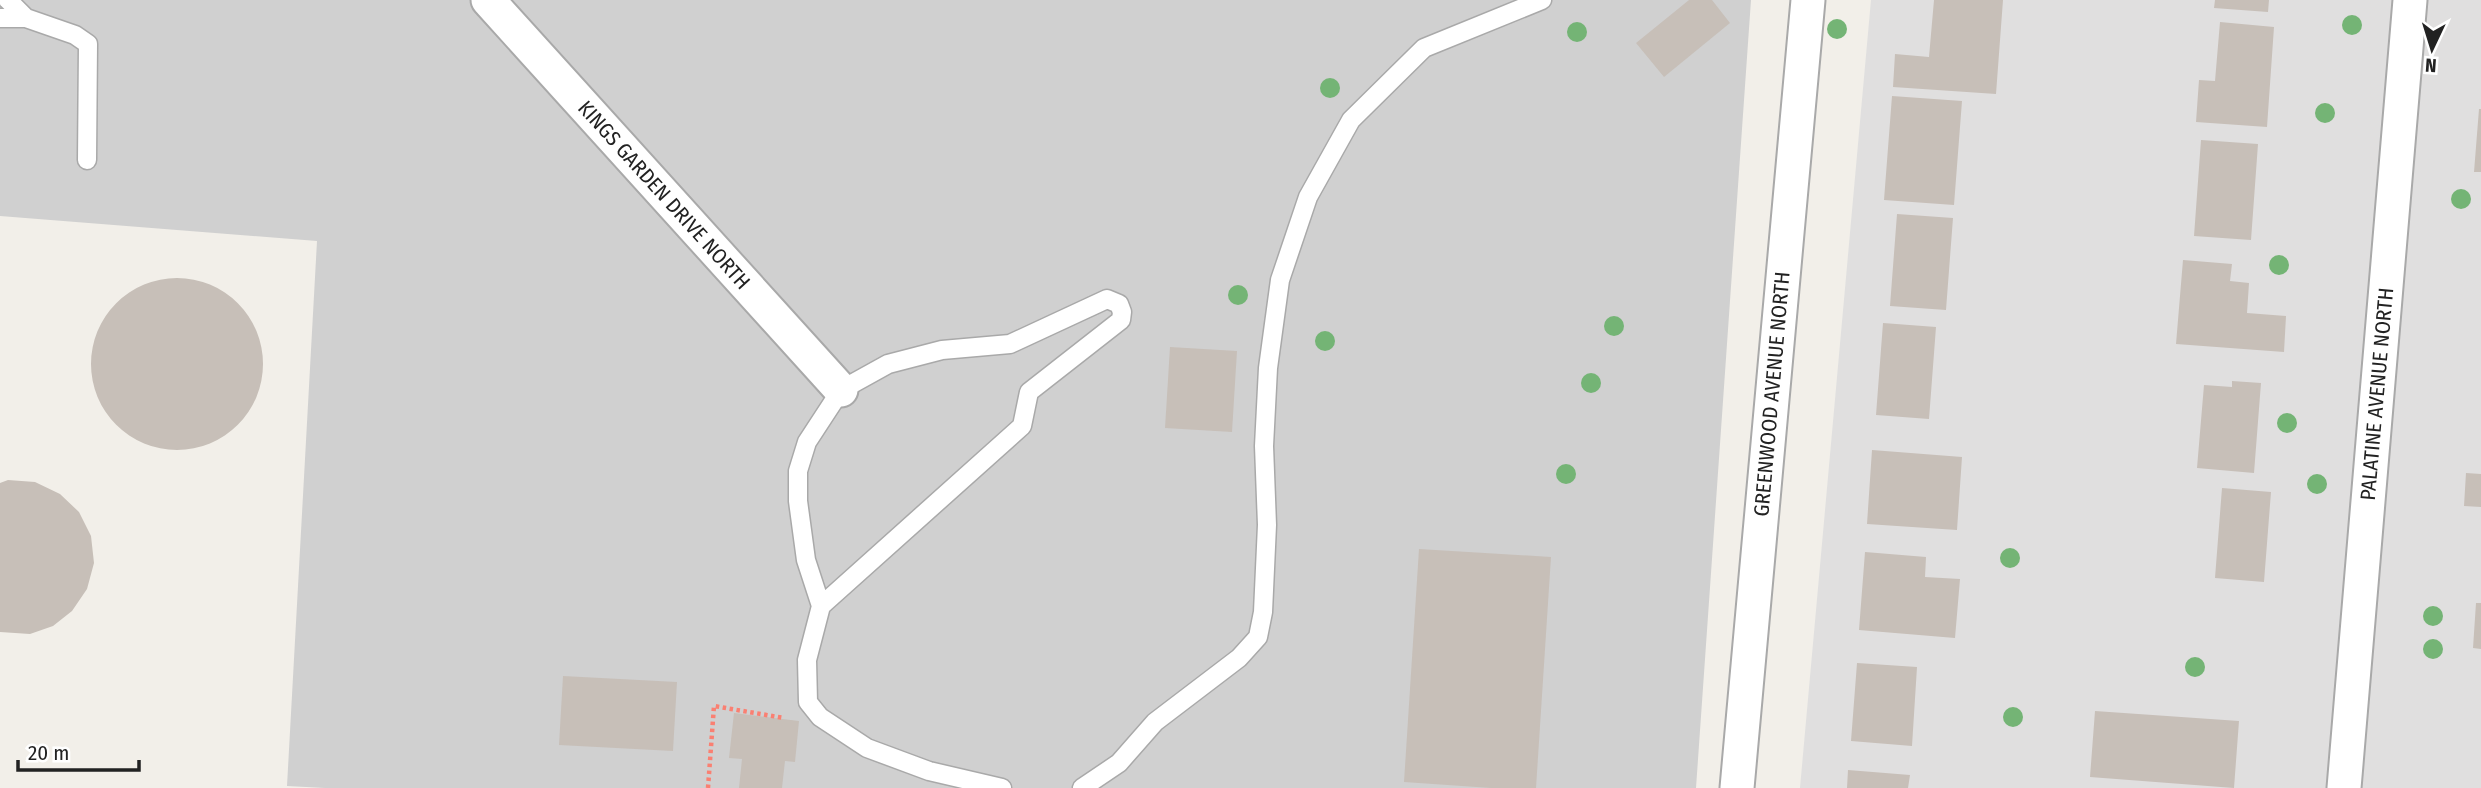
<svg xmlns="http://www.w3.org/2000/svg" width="2481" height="788" viewBox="0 0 2481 788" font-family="'Fira Sans Condensed',sans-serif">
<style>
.residential{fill:#e0dfdf}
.religious{fill:#d0d0d0}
.building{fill:#c7bfb8}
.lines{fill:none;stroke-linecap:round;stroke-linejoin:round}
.lane-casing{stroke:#a9a9a9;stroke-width:21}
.street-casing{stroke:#a9a9a9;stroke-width:37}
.path{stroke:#fa8072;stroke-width:4.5;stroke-dasharray:3.5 3.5;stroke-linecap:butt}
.lane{stroke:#fff;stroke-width:18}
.street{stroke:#fff;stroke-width:33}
.tree{fill:#74b475}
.labels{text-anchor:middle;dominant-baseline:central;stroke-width:5;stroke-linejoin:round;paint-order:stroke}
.street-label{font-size:21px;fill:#222;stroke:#fff}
</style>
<rect width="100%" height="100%" fill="#f2efe9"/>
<path class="residential" d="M1871,0H2481V788H1800Z"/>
<path class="religious" d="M0,0H1751L1696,788H325L287,786L317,241L0,216Z"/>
<path class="building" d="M1689,0H1712L1730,23L1664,77L1636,43Z
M1934,0H2003L1996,94L1893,87L1895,54L1929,57Z
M2215,0H2269L2268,12L2214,8Z
M2220,22L2274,27L2267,127L2196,122L2199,80L2215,81Z
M1892,96L1962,101L1954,205L1884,200Z
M2479,109H2481V172H2474Z
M2201,140L2258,144L2251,240L2194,236Z
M1897,214L1953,218L1946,310L1890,306Z
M2183,260L2232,264L2230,281L2249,283L2247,313L2286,316L2284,352L2176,344Z
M91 364a86 86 0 1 1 172 0a86 86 0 1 1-172 0Z
M1883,323L1936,327L1929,419L1876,415Z
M1170,347L1237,351L1232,432L1165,428Z
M2232,381L2261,383L2254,473L2197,468L2204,385L2232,387Z
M1872,450L1962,457L1957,530L1867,524Z
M2466,473L2481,474V507L2464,506Z
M8,480L35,482L60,494L79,512L91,536L94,563L87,589L72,611L53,626L30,634L0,632V483Z
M2222,488L2271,492L2264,582L2215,578Z
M1419,549L1551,557L1536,788H1491L1404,782Z
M1865,552L1926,557L1925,577L1960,579L1955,638L1859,630Z
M2476,603H2481V649L2473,648Z
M1857,663L1917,667L1912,746L1851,741Z
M563,676L677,682L673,751L559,745Z
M2095,711L2239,721L2234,788L2090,777Z
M734,713L799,721L795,762L785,761L782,788H739L742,759L729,758Z
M1848,770L1910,775L1908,788H1847Z"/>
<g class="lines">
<defs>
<path id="lane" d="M8,0L26,18L75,35L88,44L87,160
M0,18H26
M821,606L1022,426L1029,392L1121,320L1122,312L1119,304L1107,299L1010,344L942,350L888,364L841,390L807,442L798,471V501L806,560L821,606L807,660L808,702L820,717L867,748L929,771L1002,788
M1082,788L1119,763L1155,722L1239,658L1258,637L1263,612L1267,525L1264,446L1268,368L1280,280L1308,197L1351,120L1424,48L1542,0"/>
<path id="street" d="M488,0L841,390
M1737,788L1808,0
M2344,788L2410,0"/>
</defs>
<use href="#lane" class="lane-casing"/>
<use href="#street" class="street-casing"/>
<path class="path" d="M708,788L714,706L784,718"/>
<use href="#lane" class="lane"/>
<use href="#street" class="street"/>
</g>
<g class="tree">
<circle cx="2352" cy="25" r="10"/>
<circle cx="1837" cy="29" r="10"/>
<circle cx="1577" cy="32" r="10"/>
<circle cx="1330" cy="88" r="10"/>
<circle cx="2325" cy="113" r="10"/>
<circle cx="2461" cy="199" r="10"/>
<circle cx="2279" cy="265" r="10"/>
<circle cx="1238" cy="295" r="10"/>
<circle cx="1614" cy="326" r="10"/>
<circle cx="1325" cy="341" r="10"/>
<circle cx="1591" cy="383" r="10"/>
<circle cx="2287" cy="423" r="10"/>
<circle cx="1566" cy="474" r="10"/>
<circle cx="2317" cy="484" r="10"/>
<circle cx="2010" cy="558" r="10"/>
<circle cx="2433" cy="616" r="10"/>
<circle cx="2433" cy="649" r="10"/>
<circle cx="2195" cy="667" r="10"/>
<circle cx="2013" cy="717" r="10"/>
</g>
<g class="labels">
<g class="street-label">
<text transform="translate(664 195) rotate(48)">KINGS GARDEN DRIVE NORTH</text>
<text transform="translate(1772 394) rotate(-85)">GREENWOOD AVENUE NORTH</text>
<text transform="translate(2377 394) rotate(-85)">PALATINE AVENUE NORTH</text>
</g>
</g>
<g transform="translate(2432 49) rotate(184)" stroke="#ffffff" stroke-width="5" paint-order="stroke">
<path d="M0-5L12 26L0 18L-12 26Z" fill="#222222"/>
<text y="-10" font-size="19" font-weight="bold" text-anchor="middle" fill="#222222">N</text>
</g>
<path d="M18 760v10h121v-10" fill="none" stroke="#222222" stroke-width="3.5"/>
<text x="28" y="760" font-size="21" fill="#222222" stroke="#ffffff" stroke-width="5" paint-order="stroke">20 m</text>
</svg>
